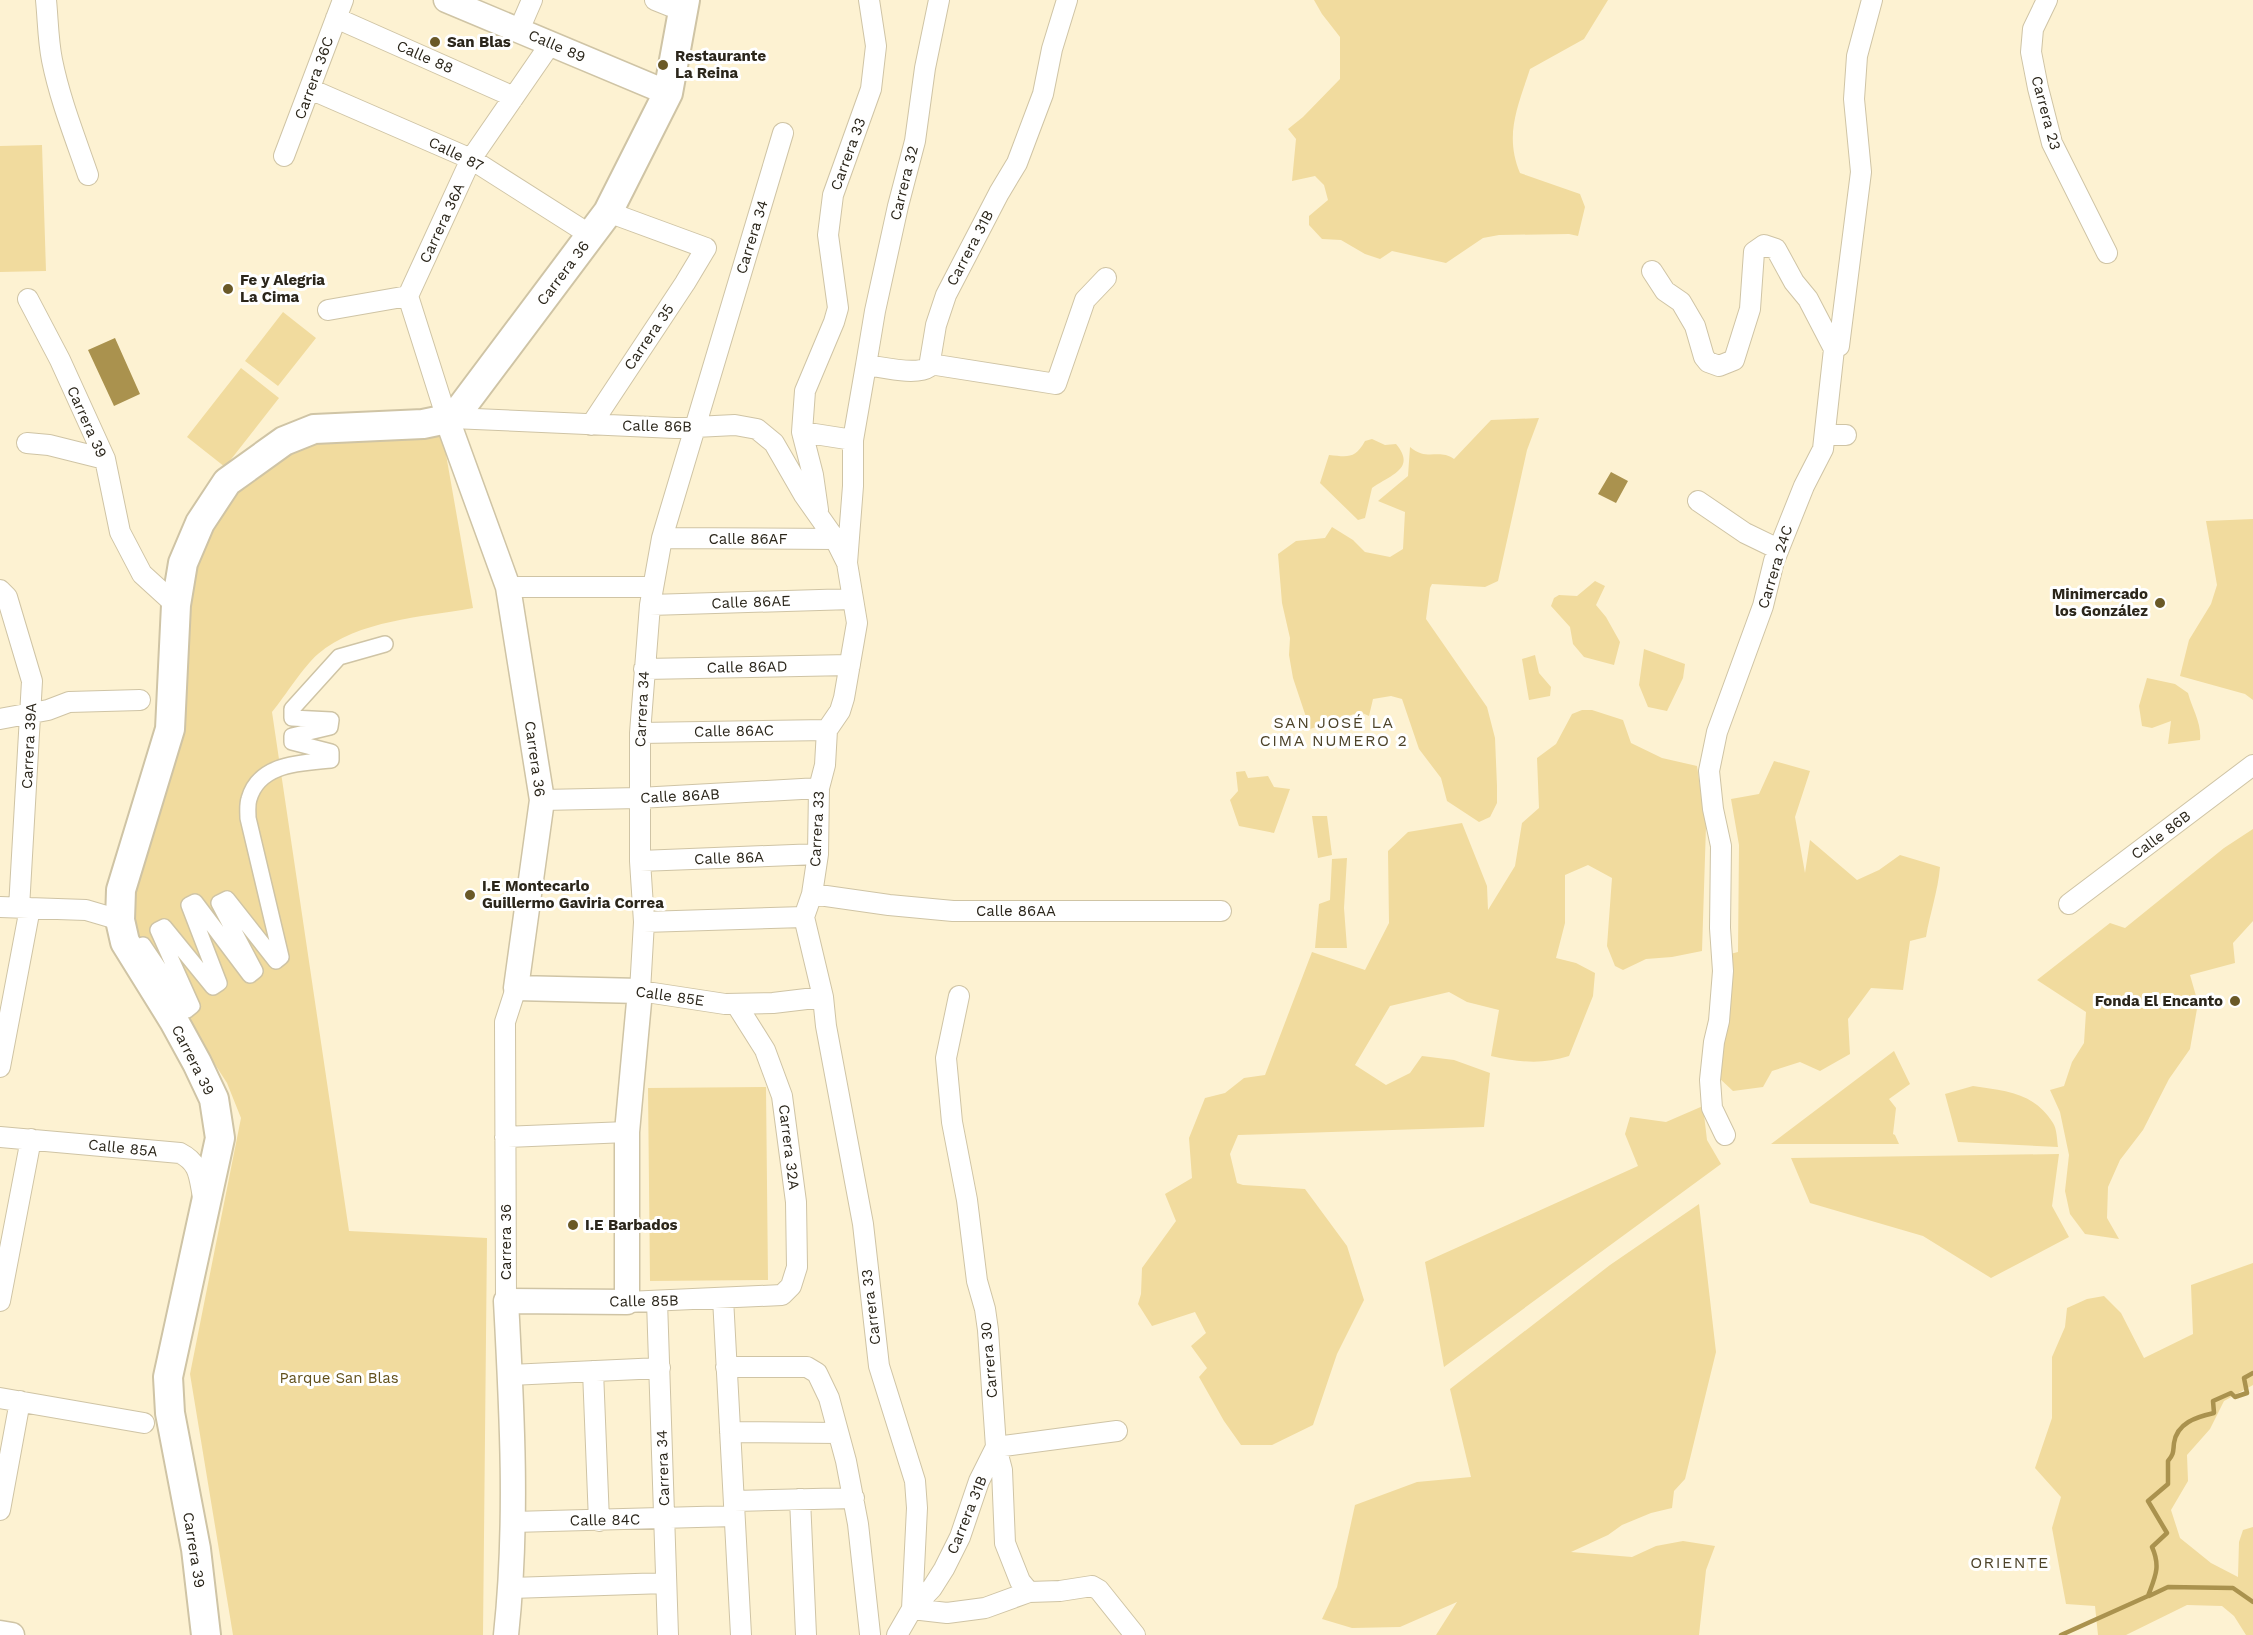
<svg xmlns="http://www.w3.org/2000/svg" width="2253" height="1635" viewBox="0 0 2253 1635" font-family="'Work Sans',sans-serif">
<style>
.green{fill:#f1db9e}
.water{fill:#aa924e}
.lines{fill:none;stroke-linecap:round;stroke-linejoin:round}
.stream{stroke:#aa924e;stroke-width:4.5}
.pedestrian-casing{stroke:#cfc4a5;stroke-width:18}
.minor-casing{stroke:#cfc4a5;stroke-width:22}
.tertiary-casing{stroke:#cfc4a5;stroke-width:27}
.secondary-casing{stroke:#cfc4a5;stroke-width:32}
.pedestrian{stroke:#fff;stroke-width:15}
.minor{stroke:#fff;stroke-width:20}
.tertiary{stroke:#fff;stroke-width:24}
.secondary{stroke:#fff;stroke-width:28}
.poi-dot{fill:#6a5927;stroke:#fff;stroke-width:2}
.labels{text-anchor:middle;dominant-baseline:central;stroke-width:6;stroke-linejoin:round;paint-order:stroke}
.poi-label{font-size:15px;font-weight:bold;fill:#2b261b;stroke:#fff;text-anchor:start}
.street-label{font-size:15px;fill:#2b261b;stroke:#fff}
.park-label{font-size:15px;fill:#604f1a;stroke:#fff}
.neighbourhood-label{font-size:16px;letter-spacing:1.5px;fill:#4d4329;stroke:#fff}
</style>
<rect width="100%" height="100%" fill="#fdf2d2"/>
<path class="green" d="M1314,0H1608L1584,39L1530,69C1518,106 1504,135 1520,173L1580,194L1585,207L1578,236L1569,234L1499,235L1483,238L1446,263L1392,251L1380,259L1365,254L1341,240L1322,239L1309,225V216L1328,200L1324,185L1315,176L1292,181L1296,139L1288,129L1303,117L1340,79V37L1322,14Z
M42,145L46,271L0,272V146Z
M283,312L316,338L278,386L245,361Z
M241,368L279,398L225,467L187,437Z
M1539,418L1527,450L1498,581L1485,587L1432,584L1430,588L1426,619L1487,707L1495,738L1497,786V803L1490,817L1479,822L1447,801L1441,778L1419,749L1402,699L1391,696L1373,699L1369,716L1360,712L1310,729L1293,678L1289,655L1290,638L1282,603L1278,554L1296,541L1325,538L1332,527L1353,540L1365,552L1390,557L1403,549L1405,512L1378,501L1408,476L1410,447C1428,462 1438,448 1454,459L1491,420Z
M441,426L473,608C424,617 357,620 318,654C303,667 286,695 272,712L349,1231L487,1238L483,1635H233L190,1374L241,1118L227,1083L133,937L128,891L188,565L231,486L315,434Z
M1372,439L1385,445L1396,444C1417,469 1390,475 1372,488L1365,518L1358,520L1320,483L1329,455C1348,457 1355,459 1365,441Z
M2253,519V700L2245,694L2180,676L2189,640L2211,604L2217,585L2206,521Z
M1595,581L1605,586L1596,605L1606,617L1620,642L1614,665L1584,657L1573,644L1570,627L1551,606L1554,598L1559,595L1577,596Z
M1644,649L1685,664L1683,678L1667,711L1648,707L1639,685Z
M1535,655L1539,673L1551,687L1550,696L1529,700L1522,659Z
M2147,678L2175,684L2188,693C2192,708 2202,724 2200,740L2168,744L2171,721L2152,728L2142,726L2139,706Z
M1582,710H1592L1623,720L1631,743L1662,758L1697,766L1706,826L1702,951L1672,957L1646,959L1623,970L1615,966L1607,946L1612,878L1588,865L1565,875V923L1556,958L1576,963L1595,973L1593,996L1569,1056C1542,1065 1518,1062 1491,1056L1499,1010L1467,1002L1449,992L1390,1006L1355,1065L1386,1085L1410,1073L1422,1056L1454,1060L1490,1073L1484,1127L1238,1135L1230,1154L1237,1183L1243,1185L1305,1189L1347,1246L1364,1300L1337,1354L1313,1425L1272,1445H1241L1224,1421L1199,1377L1207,1368L1191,1346L1206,1333L1195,1312L1152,1326L1138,1304L1141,1294L1142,1268L1176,1221L1165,1194L1192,1178L1189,1138L1205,1098L1225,1093L1244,1078L1265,1075L1312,952L1365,970L1389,923L1388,851L1408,832L1462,823L1487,886L1488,910L1515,866L1522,823L1539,808L1537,758L1556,744L1572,714Z
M1774,761L1810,771L1795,817L1805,873L1810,840L1857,880L1879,870L1900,855L1940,867C1938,891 1930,913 1926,937L1910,941L1903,990L1871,988L1848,1019L1850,1054L1820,1071L1800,1062L1772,1071L1763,1087L1733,1091L1718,1077L1730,954L1738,952L1739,845L1731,799L1759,794Z
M1245,771L1248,778L1268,776L1274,787L1290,789L1274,833L1239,826L1230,800L1238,791L1236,772Z
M1312,816H1327L1332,855L1318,858Z
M2253,829V921L2233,943L2235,963L2190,975L2198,1003L2190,1049L2169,1079L2143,1130L2120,1160L2108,1187L2107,1218L2119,1239L2085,1234L2070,1214L2065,1191L2069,1155L2060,1112L2050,1090L2064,1086L2072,1062L2084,1043L2086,1012L2037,980L2110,923L2125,928L2224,848Z
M1347,858L1344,908L1347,948H1315L1319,904L1330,900L1332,859Z
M1894,1051L1910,1084L1889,1099L1896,1108L1893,1134L1895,1135L1899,1144H1771Z
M1973,1086C2005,1091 2034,1092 2053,1123C2057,1129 2057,1140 2058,1147L1958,1142L1945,1094Z
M766,1087L768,1280L650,1281L648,1088Z
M1703,1106L1707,1140L1721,1164L1444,1367L1425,1262L1638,1166L1625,1134L1630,1117L1666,1122Z
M2059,1154L2052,1206L2069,1237L1991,1278L1923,1236L1810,1203L1791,1158Z
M1699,1204L1716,1352L1685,1479L1674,1491L1672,1508L1651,1513L1622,1525L1608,1535L1571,1552L1632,1557L1656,1546L1683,1541L1715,1546L1706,1570L1699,1635H1436L1457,1602L1400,1627L1352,1628L1322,1619L1337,1587L1355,1505L1417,1482L1471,1477L1450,1389L1610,1265Z
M2253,1263V1385L2224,1401L2210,1429L2187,1455L2188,1481L2171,1510L2180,1538L2211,1563L2238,1577L2239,1542L2243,1530L2253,1527V1635H2246L2234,1616L2222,1606L2187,1605L2126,1635H2098L2095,1606L2066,1604L2052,1528L2061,1497L2035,1468L2052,1418V1357L2065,1327L2067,1308L2087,1299L2104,1296L2121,1313L2144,1358L2193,1334L2191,1285Z"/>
<path class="water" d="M115,338L140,394L114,406L88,350Z
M1611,472L1628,481L1616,503L1598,494Z"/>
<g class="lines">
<path class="stream" d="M2149,1596L2168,1587L2233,1588L2253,1602
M2061,1635L2148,1596C2155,1577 2161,1567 2152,1547L2167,1533L2148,1501L2168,1484V1461C2174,1454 2173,1452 2174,1443C2177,1423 2196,1417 2214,1413L2213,1401L2231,1393L2235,1397L2247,1393L2244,1378L2253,1373"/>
<defs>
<path id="pedestrian" d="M139,947L143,945L187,1010L192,1006L158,930L164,927L213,987L219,983L189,905L195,902L250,975L255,971L219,903L227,899L276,961L281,957L248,818C248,812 247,805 249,799C259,763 301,763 331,760V752L292,742V736L330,727L331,720L292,718V709L339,657L385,644"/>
<path id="minor" d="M46,0C48,20 48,40 52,60C60,100 75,137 88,175
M655,0L670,6
M2047,0L2033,29L2031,52L2038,88L2052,143L2107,253
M336,18L514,97
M519,30L532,0
M310,89L471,159L592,236
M783,133L662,538L650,605L640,733V861L644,922L640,991L725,1004L773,1003L823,997
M284,156L343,0
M1652,271L1665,291L1681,302L1695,326L1704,357L1708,362L1719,366L1734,360L1750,309L1754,252L1764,245L1776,249L1794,282L1808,299L1834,349
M28,299L60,360L105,459L120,532L142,574L176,605
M328,310L408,296
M930,364L1056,384L1085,300L1106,278
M866,365L875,311L898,206L915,141L925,68L939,0
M452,418L675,428L735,425L757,429L774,443L804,495L835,539L847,563L857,623L844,698L840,711L827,730L825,765L819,788L818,854L812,894L804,917L823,997L826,1026L863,1224L879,1366L915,1481L917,1508L912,1609L897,1635
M447,419L408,296L471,159L551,43
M591,425L685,283L706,248L608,212
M802,432L853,440
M1825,435H1846
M27,443L49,445L105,459
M1698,501L1745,533L1778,549
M818,510L813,475L802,432L805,391L834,322L838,308L828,235L833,195L871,89L876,46L869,0
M662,538L835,539
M847,563L853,486V440L866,365C882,367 916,376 929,367L936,325L946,295L999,193L1017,163L1043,94L1052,49L1067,0
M508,587H653
M0,590L7,597L32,681L19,908
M650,605L852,599
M644,669L850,665
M0,719L48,710L69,702L140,700
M640,733L827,730
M542,800L639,798L819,788
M640,861L818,854
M812,894L889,905L953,911H1221
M2069,904L2253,765
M0,907L86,910L120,920
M644,922L804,917
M959,996L946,1058L952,1122L967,1200L977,1281L985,1309L988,1330L996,1447L1002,1470L1005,1543L1020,1581L1029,1592L1060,1591L1092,1586L1099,1590L1135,1635
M0,1067L30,908
M1725,1135L1712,1108L1710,1080L1714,1042L1719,1021L1723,971L1720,928L1721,846L1713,809L1709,771L1717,732L1763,606L1774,561L1804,486L1823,449L1834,349L1839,346L1861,172L1854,99L1857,56L1872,0
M0,1137L180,1153C200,1163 199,1177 203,1197
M505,1137L627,1132
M723,1298L741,1635
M0,1301L31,1139
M506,1301L505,1022L516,988
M657,1301L668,1635
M627,1302L782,1295L791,1286L797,1267L796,1202L782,1096L765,1050L736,1004
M726,1367H807L817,1373L829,1398L846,1461L858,1524L870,1634
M593,1371L599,1521
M510,1375L660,1368
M0,1398L144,1423
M730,1432L838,1433
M800,1499L806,1635
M734,1501L854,1498
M0,1510L20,1401
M513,1522L734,1516
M511,1588L666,1583
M912,1609L932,1588L944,1569L960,1537L979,1481L996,1447L1117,1431
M912,1609L947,1613L985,1608L1029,1592"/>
<path id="tertiary" d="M446,0L668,93
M447,419L508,587L542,800L516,988L640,991L627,1132V1302L506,1301C512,1412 518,1524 506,1635
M0,1633L12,1635"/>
<path id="secondary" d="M206,1635L196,1549L170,1413L168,1377L220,1138L214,1099L197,1063L174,1021L125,942L120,920L121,890L170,729L176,605L183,563L200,523L227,482L284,441L314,429L423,424L447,419L458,412L608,212L668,93L685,0"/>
</defs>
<use href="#pedestrian" class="pedestrian-casing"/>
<use href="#minor" class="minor-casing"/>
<use href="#tertiary" class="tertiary-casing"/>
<use href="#secondary" class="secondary-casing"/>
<use href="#pedestrian" class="pedestrian"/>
<use href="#minor" class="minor"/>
<use href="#tertiary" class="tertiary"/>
<use href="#secondary" class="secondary"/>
</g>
<g class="poi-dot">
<circle cx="435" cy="42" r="6"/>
<circle cx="663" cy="65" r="6"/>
<circle cx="228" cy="289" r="6"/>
<circle cx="2160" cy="603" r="6"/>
<circle cx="470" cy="895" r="6"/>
<circle cx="2235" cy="1001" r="6"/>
<circle cx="573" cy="1225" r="6"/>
</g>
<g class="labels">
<g class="poi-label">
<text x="447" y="42">San Blas</text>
<text x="675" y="56">Restaurante<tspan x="675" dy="17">La Reina</tspan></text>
<text x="240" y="280">Fe y Alegria<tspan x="240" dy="17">La Cima</tspan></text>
<text x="2148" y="594" text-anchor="end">Minimercado<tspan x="2148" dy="17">los González</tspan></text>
<text x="482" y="886">I.E Montecarlo<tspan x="482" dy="17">Guillermo Gaviria Correa</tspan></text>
<text x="2223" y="1001" text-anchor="end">Fonda El Encanto</text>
<text x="585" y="1225">I.E Barbados</text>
</g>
<g class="street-label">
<text transform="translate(557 46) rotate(23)">Calle 89</text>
<text transform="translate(425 57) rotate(24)">Calle 88</text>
<text transform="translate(314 78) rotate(-70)">Carrera 36C</text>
<text transform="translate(2046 113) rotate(75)">Carrera 23</text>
<text transform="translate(456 154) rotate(26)">Calle 87</text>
<text transform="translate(848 154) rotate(-70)">Carrera 33</text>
<text transform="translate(904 183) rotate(-76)">Carrera 32</text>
<text transform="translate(442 223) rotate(-65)">Carrera 36A</text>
<text transform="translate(752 237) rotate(-73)">Carrera 34</text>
<text transform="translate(970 248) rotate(-62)">Carrera 31B</text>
<text transform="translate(563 273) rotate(-53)">Carrera 36</text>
<text transform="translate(649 337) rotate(-56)">Carrera 35</text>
<text transform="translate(87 422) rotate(66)">Carrera 39</text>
<text transform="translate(657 426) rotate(1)">Calle 86B</text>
<text x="748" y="539">Calle 86AF</text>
<text transform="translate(1775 567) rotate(-73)">Carrera 24C</text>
<text transform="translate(751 602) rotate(-2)">Calle 86AE</text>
<text transform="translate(747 667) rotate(-1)">Calle 86AD</text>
<text transform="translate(642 709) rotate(-87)">Carrera 34</text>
<text transform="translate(734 731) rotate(-1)">Calle 86AC</text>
<text transform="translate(29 746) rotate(-87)">Carrera 39A</text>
<text transform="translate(535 759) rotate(82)">Carrera 36</text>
<text transform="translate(680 796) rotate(-3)">Calle 86AB</text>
<text transform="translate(817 829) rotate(-87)">Carrera 33</text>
<text transform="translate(2161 835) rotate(-37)">Calle 86B</text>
<text transform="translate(729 858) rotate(-2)">Calle 86A</text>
<text x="1016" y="911">Calle 86AA</text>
<text transform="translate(670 996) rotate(8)">Calle 85E</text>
<text transform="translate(193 1060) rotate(63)">Carrera 39</text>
<text transform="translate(789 1147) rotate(83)">Carrera 32A</text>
<text transform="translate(123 1148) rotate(6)">Calle 85A</text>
<text transform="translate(506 1242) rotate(-90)">Carrera 36</text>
<text transform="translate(644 1301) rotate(-1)">Calle 85B</text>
<text transform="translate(871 1307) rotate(-97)">Carrera 33</text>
<text transform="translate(989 1360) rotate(-95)">Carrera 30</text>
<text transform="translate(663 1468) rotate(-92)">Carrera 34</text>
<text transform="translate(967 1515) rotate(-68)">Carrera 31B</text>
<text transform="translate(605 1520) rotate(-1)">Calle 84C</text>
<text transform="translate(194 1550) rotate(81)">Carrera 39</text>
</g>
<g class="park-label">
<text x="339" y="1378">Parque San Blas</text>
</g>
<g class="neighbourhood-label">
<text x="1334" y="722">SAN JOSÉ LA<tspan x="1334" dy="18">CIMA NUMERO 2</tspan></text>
<text x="2010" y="1562">ORIENTE</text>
</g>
</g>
</svg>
